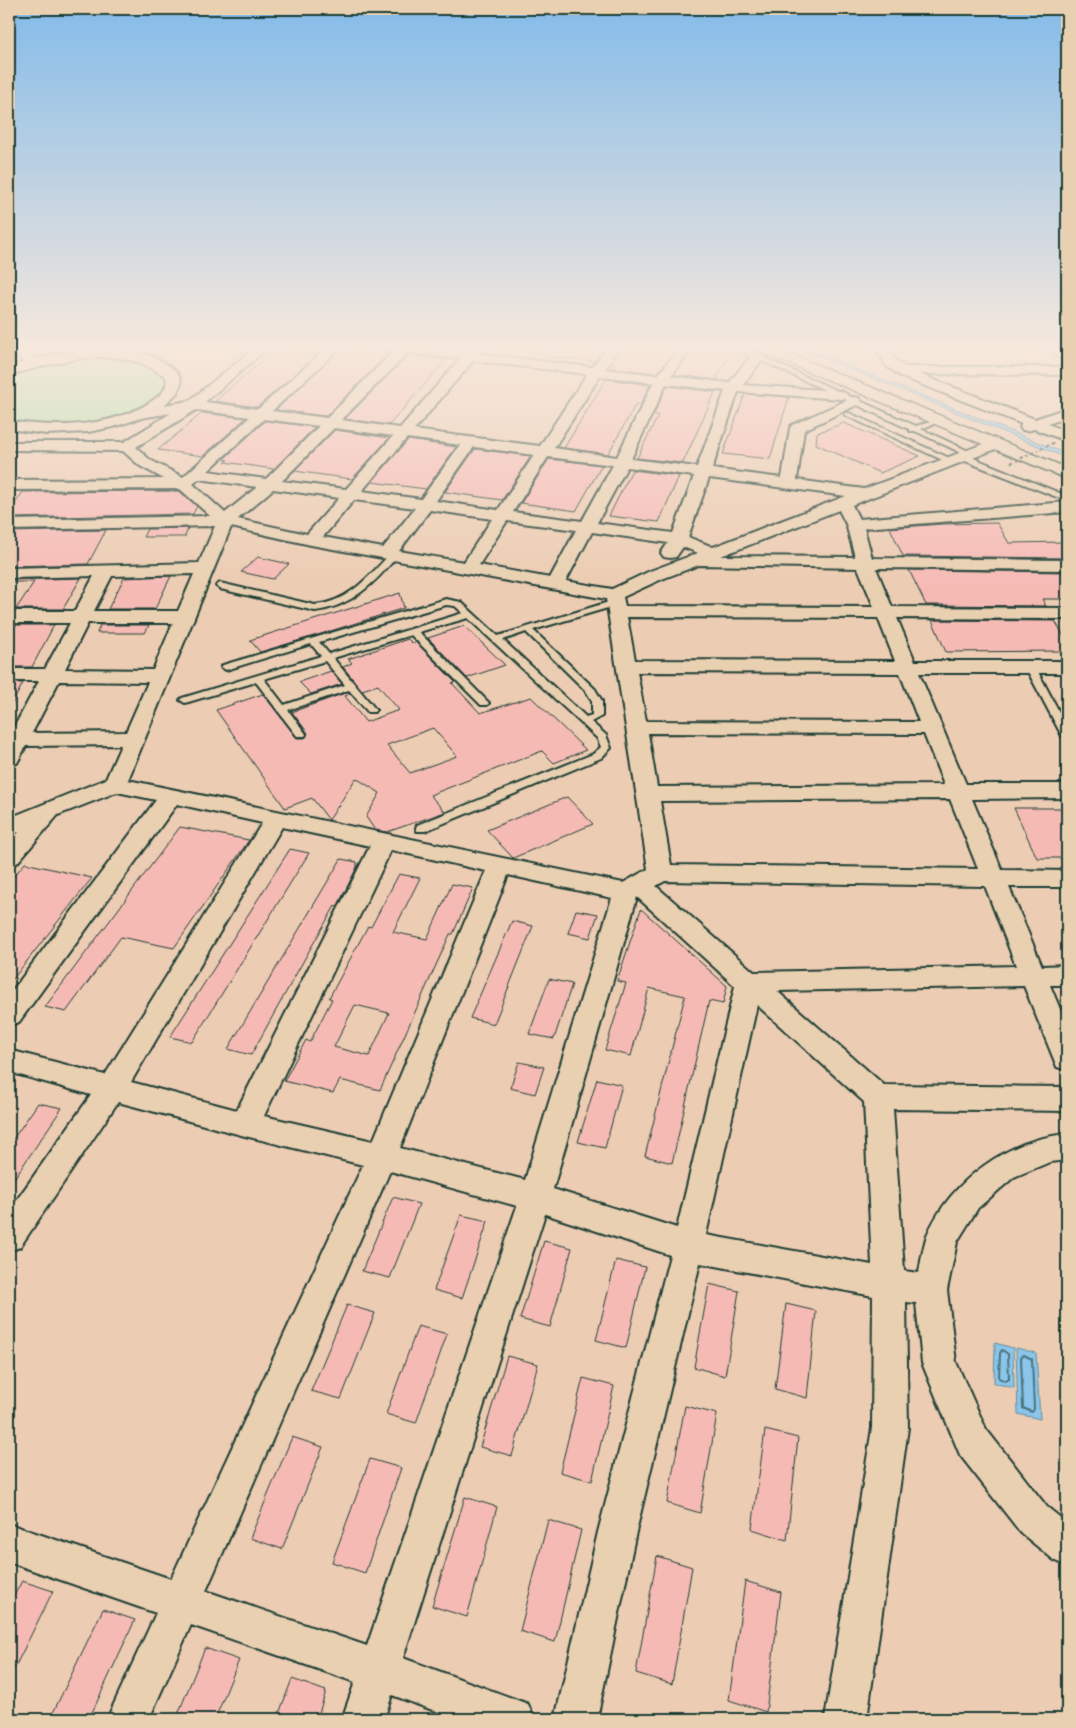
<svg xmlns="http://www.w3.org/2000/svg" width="1076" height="1728" viewBox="0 0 1076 1728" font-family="'Architects Daughter',sans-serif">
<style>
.green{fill:#a7e3a9;stroke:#63906e}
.water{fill:#8bc5ea;stroke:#608fa1}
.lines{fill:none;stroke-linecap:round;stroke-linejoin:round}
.shore{stroke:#4a737d;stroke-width:2}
.building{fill:#f6bab5;stroke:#1f3d34;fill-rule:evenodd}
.service-casing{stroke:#1f3d34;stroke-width:4}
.minor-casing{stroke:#1f3d34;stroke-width:4}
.secondary-casing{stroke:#1f3d34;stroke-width:3}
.service{fill:#e9d0b1;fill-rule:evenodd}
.minor{fill:#e9d0b1;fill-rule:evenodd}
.secondary{fill:#e9d0b1;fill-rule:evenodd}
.path-bridge{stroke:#1f3d34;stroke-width:2;stroke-dasharray:3 2.5;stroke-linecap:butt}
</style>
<rect width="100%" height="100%" fill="#ecccb2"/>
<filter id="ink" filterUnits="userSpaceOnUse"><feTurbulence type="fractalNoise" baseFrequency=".02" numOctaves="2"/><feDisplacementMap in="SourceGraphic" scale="10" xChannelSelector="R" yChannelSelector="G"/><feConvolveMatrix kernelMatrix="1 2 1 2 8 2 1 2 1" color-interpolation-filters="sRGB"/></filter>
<g filter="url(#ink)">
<path class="green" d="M105,356L132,358L164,373L167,384C165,388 162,393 159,397C125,426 50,432 9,421V375C40,361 72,359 105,356Z"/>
<path class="water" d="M794,346H800L1067,454V458Z
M995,1343L1013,1348L1014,1388L994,1383Z
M1016,1348L1036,1353L1040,1419L1018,1414Z"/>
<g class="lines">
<path class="shore" d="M1002,1350L1008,1354L1009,1379L1006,1381L999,1378L1000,1353Z
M1024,1355L1032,1359L1034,1409L1032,1412L1023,1408L1021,1357Z"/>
</g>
<path class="building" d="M280,346H327L257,407L215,401Z
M552,346H607L594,361L551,357Z
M623,346H679L657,373L613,368L615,364L611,363Z
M695,346H723L733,349L716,380L674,375Z
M343,347L390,352L326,416L276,410Z
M409,355L447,359L389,425L345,419Z
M606,379L650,385L640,406L636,404L608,454L564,448Z
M667,386L715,392L683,463L637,458L658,416L654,414Z
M745,394L789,397L770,459L723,454Z
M202,413L246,418L203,456L158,450Z
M265,421L315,427L274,469L225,462L228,460L224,459Z
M844,423L920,456L880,473L816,444L817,433Z
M335,430L389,438L352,479L294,471Z
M408,440L456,447L426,489L372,482Z
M475,449L531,456L502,500L445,492Z
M549,459L602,465L576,511L521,503Z
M632,470L679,476L659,522L609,516Z
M179,491L197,506L193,514L9,518V512L23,492Z
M997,523L1009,543L1067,542V558L903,556L890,528L942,524Z
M188,528L185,537H143L147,529Z
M106,530L88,564L9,566V532Z
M258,557L289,564L273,579L241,572Z
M909,570L1067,572V599H1042L1046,606L926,605Z
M171,576L155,609H108L124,578Z
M81,578L63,609H16L34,582H9V580Z
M400,593L404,608L324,633L260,652L250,640Z
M932,620L1055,621L1067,641V651L946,652Z
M9,625H54L32,667H9Z
M100,625H149L145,633H97Z
M464,626L505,665L467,678L428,638Z
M408,639L412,643L416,642L455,682L452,683L480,713L531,697L586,750L554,763L542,751L430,795L445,812L387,832L375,830L366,817L380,793L356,778L329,820L312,798L285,808L216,710L263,694L297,738H305L308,733L292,712L348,692L350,694L345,696L366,722L399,710L378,685L362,690L343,667L352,663L348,659ZM433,728L457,756L410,773L387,745Z
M331,671L342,684L311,694L299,682Z
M9,683H23L9,710Z
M567,797L593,824L513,858L487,830Z
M1014,808H1067V858H1037Z
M180,827L249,840L174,948L121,937L66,1012L45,1007Z
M290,849L309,853L192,1042L170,1037Z
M341,859L357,862V867L337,907L335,906L309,951L251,1055L228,1049Z
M25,863L92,878L9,984V882Z
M399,874L420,878L393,932L427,939L452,884L473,888L453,934H450L380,1090L340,1080L333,1093L284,1081L306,1040L310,1042L332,999L329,998L368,926L371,927ZM355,1005L389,1013L369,1056L334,1047Z
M641,909L727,986L723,1004L709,1001L672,1163L645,1156L685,996L649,988L631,1056L605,1050L626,983L617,981Z
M576,910L598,914L590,938L568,933Z
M512,921L533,926L494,1024L470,1018Z
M549,979L572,984L554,1039L529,1034Z
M519,1062L544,1067L535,1094L510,1088Z
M597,1079L622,1085L605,1148L578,1142Z
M38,1103L62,1108L9,1186V1145Z
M393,1197L419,1204L390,1278L362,1271Z
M461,1215L488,1221L462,1298L434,1290Z
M544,1241L572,1248L550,1327L520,1319Z
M616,1260L645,1267L626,1348L596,1340Z
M709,1284L739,1291L725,1376L694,1367Z
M786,1304L816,1311L807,1398L775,1389Z
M347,1305L375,1313L341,1399L311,1391Z
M418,1326L447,1334L416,1423L386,1414Z
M507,1356L538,1364L512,1456L480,1447Z
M583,1378L614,1386L592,1481L560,1472Z
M685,1406L717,1414L700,1513L667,1503Z
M765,1430L798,1438L787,1540L752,1529Z
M292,1437L323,1447L282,1549L250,1538Z
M370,1459L401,1468L365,1573L332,1562Z
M465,1497L497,1507L467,1617L432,1606Z
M548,1520L581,1530L555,1642L520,1631Z
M657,1556L692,1567L672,1684L636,1673Z
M22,1581L53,1591L9,1679V1605Z
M745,1581L781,1592L766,1712L729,1700Z
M103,1609L135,1620L89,1719H50Z
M205,1648L239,1660L215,1719H176Z
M292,1679L326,1691L317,1719H277Z"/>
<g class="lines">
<defs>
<path id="service" d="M730,346H737L916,426L941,419V421L921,429L975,454L968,456L915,431H910L909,429Z
M845,413H849L956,461L949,463L845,415Z
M960,455H966L1067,496V501L960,459Z
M391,553L398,555C376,582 351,607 315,611L220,589L216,586L220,583L315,605C349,602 369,576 391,553Z
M446,599L461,602L498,636L612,601H618V605L533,630L595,689L602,701V716L591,722L606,735L611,748L601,758L425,831H417L416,828L417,825L593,754L601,747L597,738L468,618L419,632L487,701L489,703L487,705H481L411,635L333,658L376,710L374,712H368L349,690L288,710L306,734L305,736H297L256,682L185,703L180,700L182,698L321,656L311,644L226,670L221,667L223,665ZM446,605L455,606L463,613L329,654L319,642ZM526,632L586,691L592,701V715L586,717L503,640ZM325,661L345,685L284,705L264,679Z
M1031,665L1036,668L1067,727V739L1062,736L1026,668Z"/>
<path id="minor" d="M9,346H20L37,359C77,348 132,340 169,366C176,371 180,374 181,383L177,393L164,405L189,401L257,346H270L205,402L258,409L329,346H342L272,411L327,418L394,351L378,349L377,346H413L467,352L472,346H483L484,347L479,354L592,367L609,346H621L605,369L658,375L681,346H693L671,376L729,383L753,353L758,352L765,356L743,385L841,391L848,395L841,399L738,392L712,469L782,478L790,428L792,425L854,397L859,398L861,401L859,404L804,430L797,480L864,489L991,441H1001L1003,444L1001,447L852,505L859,519L1067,502V512L864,528L872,558L1067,560V570L876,568L892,607L1067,608V619L897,618L915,661H1067V673H919L966,784H1067V798L972,799L1002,870L1067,871V887H1009L1042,966L1067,965V985H1050L1067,1026V1070L1057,1067L1024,986L777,991L884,1085L1067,1087V1111L893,1109L904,1271L919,1273C921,1260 923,1247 927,1235C951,1180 1008,1139 1067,1134V1160L1050,1162L1014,1177L978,1208L957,1242L947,1290L956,1362L986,1429L1047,1507L1067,1523V1566L1054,1560L1021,1533L960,1455L922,1363L916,1303L906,1302L908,1428L867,1719H825L872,1428L873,1296L700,1263L636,1532L597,1719H555L598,1532L670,1255L545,1214L403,1658L528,1704L534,1719H457L392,1695L384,1719H342L355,1682L191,1625L149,1719H107L156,1613L9,1562V1524L171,1579L363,1165L245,1136L118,1102L20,1247L9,1251V1211L91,1095L9,1072V1050L105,1075L262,823L177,804L19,1022L9,1026V995L156,800L117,792L58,815L17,863L9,865V842L19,832L9,835V818L106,779L121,745L26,746L17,763L9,765V734L11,733L39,681H9V669H45L70,623H9V611H75L94,576L9,578V568L199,563L215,526L9,530V520L210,516L180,489L9,490V480L164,479L140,466L123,451L9,450V442H124L171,413L141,418L113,427L88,432L46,434L9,429V421C55,428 108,428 149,403C159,396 169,390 166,377C117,341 62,362 9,375V367L24,362L9,349ZM408,353L460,359L400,428L341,420ZM473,361L587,374L540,446L414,430ZM600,376L653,383L617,457L554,448ZM666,384L725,391L697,467L631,459ZM196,410L250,417L183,477L150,460L136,447ZM264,419L319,426L266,479L208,471ZM334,428L393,436L346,489L282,481ZM407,438L460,445L421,499L362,491ZM474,447L534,455L498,510L436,501ZM548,457L613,465L582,521L513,512ZM627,467L694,476L673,533L597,523ZM709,478L846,496L713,547L688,537ZM199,479L257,487L225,513L193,484ZM273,489L339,498L307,534L238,519ZM354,500L415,508L383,548L323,537ZM430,510L492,519L464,562L399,551ZM839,510L846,524L855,557L721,556ZM507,521L576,530L550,578L479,565ZM231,527L311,545L606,599L648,869L623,883L128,780ZM592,532L668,543L661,553L664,557L670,558L676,557L683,547L698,553L650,571L612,589L566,581ZM699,565L858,568L874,607L625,606L623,597L662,579ZM194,574L178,611H94L112,576ZM627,617L878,618L895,661L635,660ZM88,623H173L153,670L65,669ZM637,672L900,673L919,722L646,721ZM59,681L148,682L126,732L32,733ZM648,733L924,734L944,785L657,787ZM950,799L978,869L671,865L660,801ZM282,827L370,846L237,1110L131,1082ZM391,850L486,871L373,1141L264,1116ZM508,875L612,898L525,1180L400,1148ZM665,881L985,886L1016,966L754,972L656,886ZM637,897L735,986L677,1228L553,1189ZM757,1005L864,1102L872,1265L706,1235ZM390,1171L517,1206L367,1646L206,1591Z
M875,346H887L896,360L905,367H1067V375L919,374L1035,419L1067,408V417L1048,424L1067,432V441L1034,429L1027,431L1022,430L1020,427L1022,424L902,377L886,366Z
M1050,346H1063L1067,351V363L1062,362Z"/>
<path id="secondary" d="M752,346H771L1067,468V479L754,349Z"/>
</defs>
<use href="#service" class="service-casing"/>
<use href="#minor" class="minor-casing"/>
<use href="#secondary" class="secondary-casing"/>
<use href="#service" class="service"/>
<use href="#minor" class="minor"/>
<use href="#secondary" class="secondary"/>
<path class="path-bridge" d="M1011,463L1055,442"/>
</g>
</g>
<linearGradient id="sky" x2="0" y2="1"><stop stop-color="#83bbe9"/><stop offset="0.59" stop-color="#f6e8dc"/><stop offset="1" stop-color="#f6e8dc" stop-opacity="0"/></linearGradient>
<rect width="1076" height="588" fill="url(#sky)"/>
<rect width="1076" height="1728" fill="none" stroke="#e9d0b1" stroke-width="30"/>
<rect x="15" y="15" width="1046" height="1698" fill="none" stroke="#1f3d34" stroke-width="2" filter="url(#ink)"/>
</svg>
